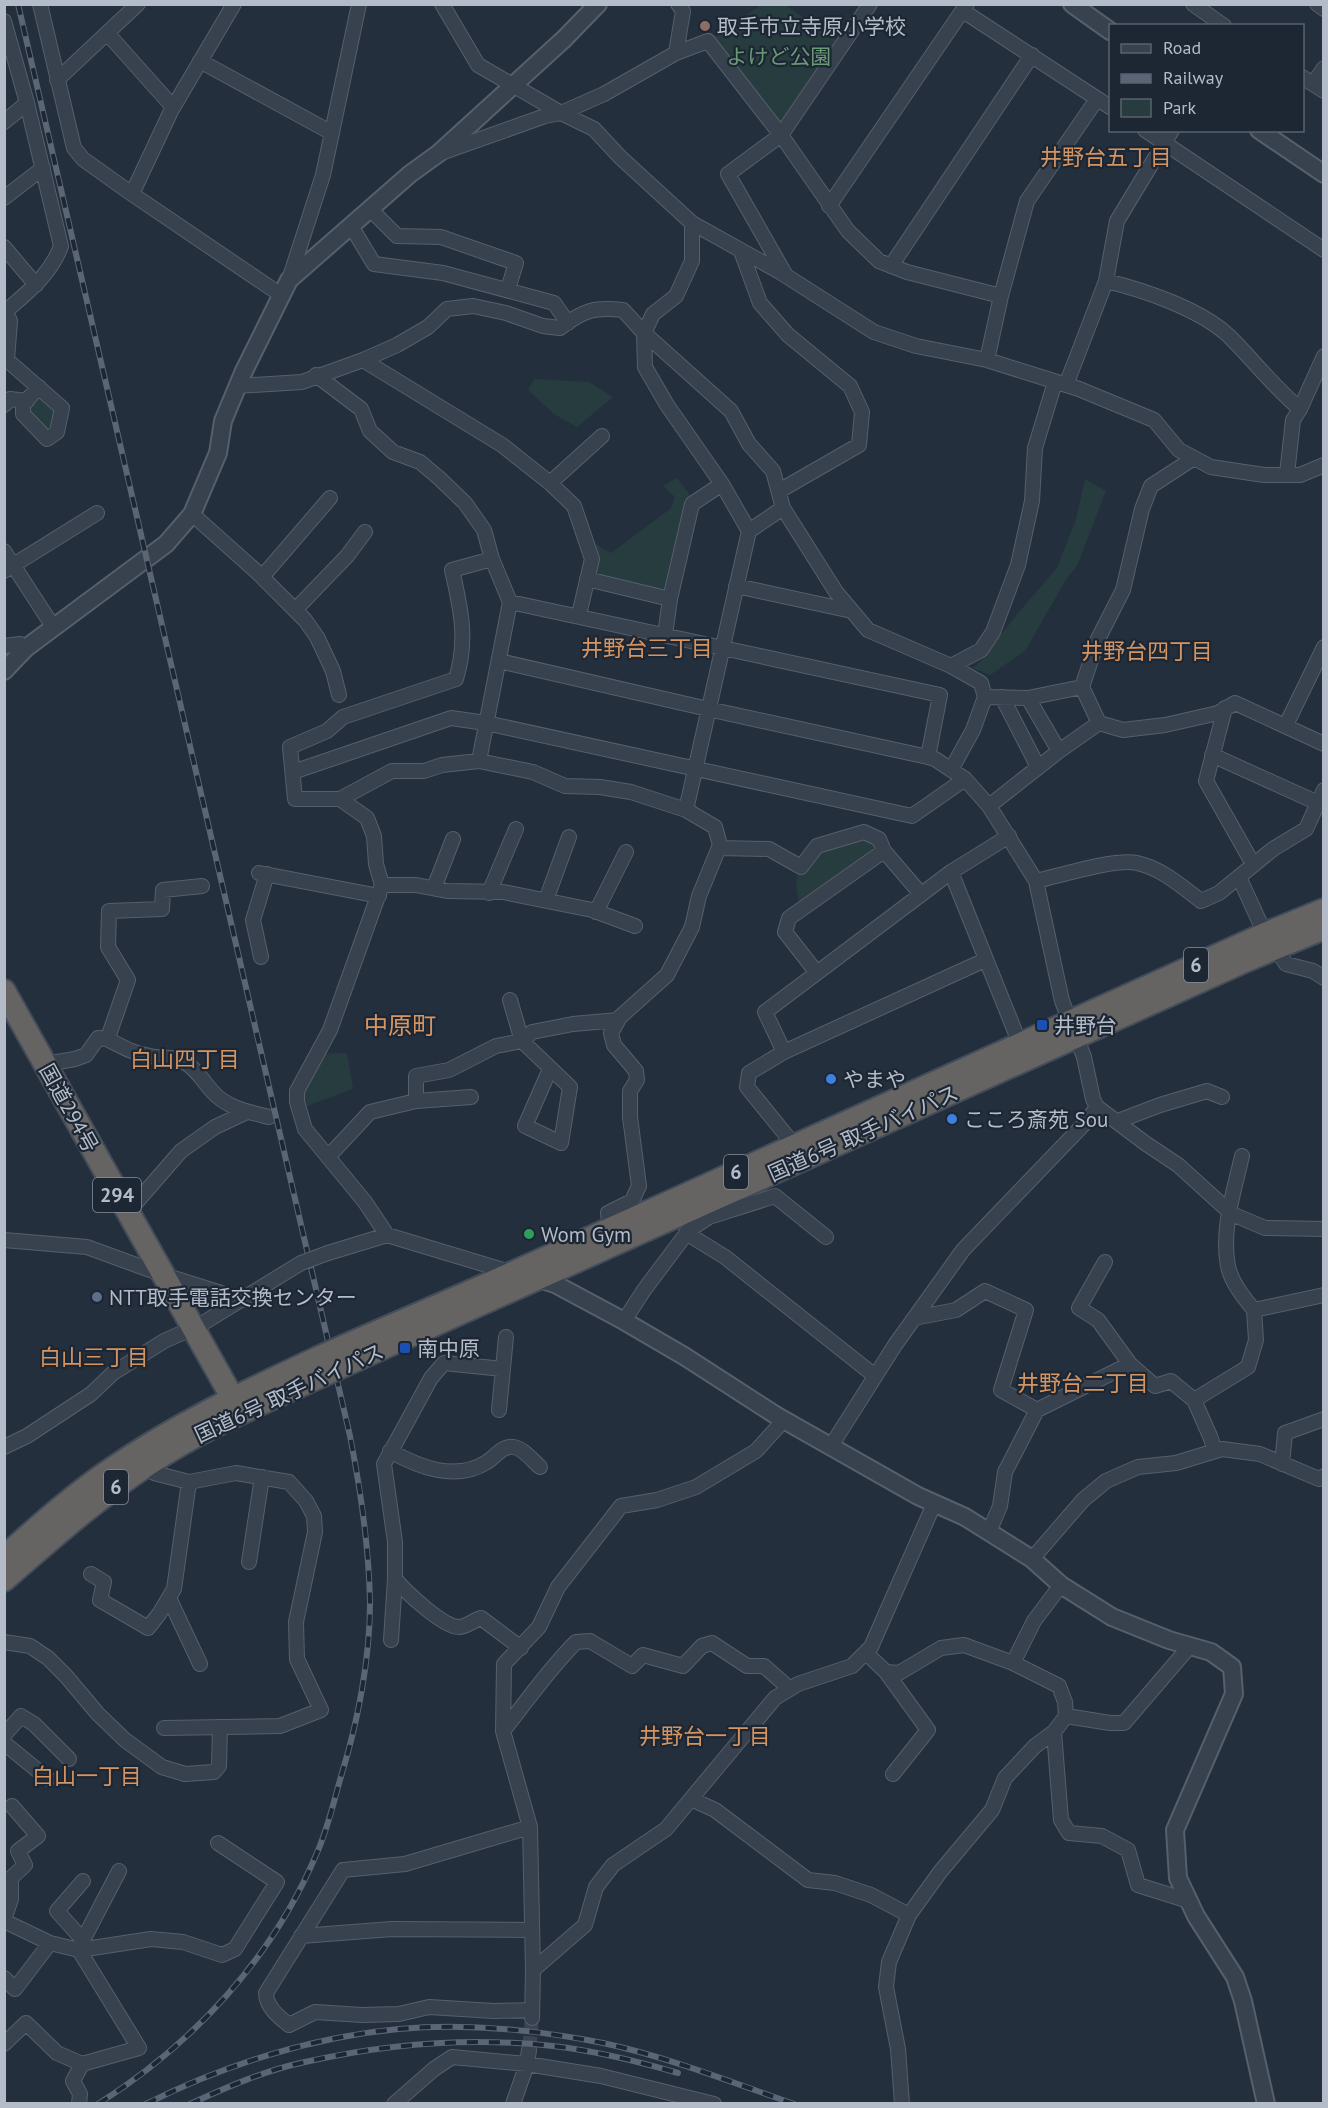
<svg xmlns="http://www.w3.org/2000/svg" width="1328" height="2108" viewBox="0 0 1328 2108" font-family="'PT Sans','Noto Sans JP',sans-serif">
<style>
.green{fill:#263c3f}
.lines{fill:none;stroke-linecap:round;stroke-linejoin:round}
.minor-tunnel{stroke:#3a4453;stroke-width:14;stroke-dasharray:14 7;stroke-linecap:butt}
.minor-casing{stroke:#565f6c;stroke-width:16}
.tertiary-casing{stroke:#565f6c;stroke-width:20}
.trunk-casing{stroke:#434c59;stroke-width:26}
.minor{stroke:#38414e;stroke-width:14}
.tertiary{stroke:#38414e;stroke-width:16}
.trunk{stroke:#656462;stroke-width:22}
.rail-casing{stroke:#5a6575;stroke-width:6}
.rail{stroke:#1d2633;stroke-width:4;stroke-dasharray:11;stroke-linecap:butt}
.minor-bridge-casing{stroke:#565f6c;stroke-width:16;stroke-linecap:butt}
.trunk-bridge-casing{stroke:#434c59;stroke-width:26;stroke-linecap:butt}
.minor-bridge{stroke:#38414e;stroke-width:14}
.trunk-bridge{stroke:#656462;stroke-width:22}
.education-dot{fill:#8d6e63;stroke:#1d2633;stroke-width:2}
.transit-dot{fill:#1a4fb4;stroke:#1d2633;stroke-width:2}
.shop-dot{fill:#3f7fe0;stroke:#1d2633;stroke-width:2}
.leisure-dot{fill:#2e9e5b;stroke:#1d2633;stroke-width:2}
.service-dot{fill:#5c6f8a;stroke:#1d2633;stroke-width:2}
.labels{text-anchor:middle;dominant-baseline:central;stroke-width:4.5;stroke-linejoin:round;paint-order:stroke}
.shield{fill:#1d2633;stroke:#878f9c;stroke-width:1.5}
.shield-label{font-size:20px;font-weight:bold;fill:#b4bcc9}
.poi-label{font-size:21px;fill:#b4bcc9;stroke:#1d2633;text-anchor:start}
.park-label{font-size:21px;fill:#6b9a76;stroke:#1d2633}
.street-label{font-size:21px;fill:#b4bcc9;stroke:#1d2633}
.neighbourhood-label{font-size:22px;fill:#d59563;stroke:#1d2633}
.quarter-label{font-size:24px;fill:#d59563;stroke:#1d2633}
</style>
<rect width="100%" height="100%" fill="#242f3e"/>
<path class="green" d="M784,4L843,44L781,135L708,41L761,5Z
M534,379L589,382L613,397L577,427L554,414L528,390Z
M36,397H42L56,409L52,427L46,430L28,410Z
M677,478L690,495L666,593L593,573L577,533L611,553L670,509L675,497L663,486Z
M1085,479L1106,491L1077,566L1065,581L1025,651L990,675L973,668L980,662L1018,613L1057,568L1076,519Z
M864,832L884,851L801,906C790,878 799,870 813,847Z
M347,1053L353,1089L299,1109L297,1091L317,1054Z"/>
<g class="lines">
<path class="minor-tunnel" d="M529,2050L532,2018"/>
<defs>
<path id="minor" d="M40,4L74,148L83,159L132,194L281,295
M442,4L478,65L561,113L604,94L676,53L708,41L781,135L848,231L879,261L907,272L1001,296
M1193,4L1224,26
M1317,4L1324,9
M963,11L1110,107
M4,21L27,103L61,246C51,274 28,292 6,311L10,321L7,360L62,408L57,432L47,439L23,414V404L39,387
M107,33L173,107
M676,53L683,11L678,4
M200,61L332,133
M1302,77L1324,91
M57,80L138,4
M1313,84L1324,68
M4,122L27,103
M1145,130L1324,250
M441,153L545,116L561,113L594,129L620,157L692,223L780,272L874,332L916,346L987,360L1079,389L1154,420L1179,450L1211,467L1264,475H1300L1324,465
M132,194L171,111L234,4
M4,198L43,168
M829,206L967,4
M370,209L397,236L441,237L516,263L508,289
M692,223V261L676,296L653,314L644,333L731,411L749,444L773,471L783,508L836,592L868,630L951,666L981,683L985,697L973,730L951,770
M351,226L374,264L443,273L554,303L568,323
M4,247L36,285
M741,251L760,303L788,335L850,386L862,412L859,445L779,491
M891,266L1032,55
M785,274L728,174L781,135L870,4
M289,280L323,175L359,4
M1106,281C1144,290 1200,309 1229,336C1253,360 1274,387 1300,409
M363,360L502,445L550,483L574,506L592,559L579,615
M987,360L1001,296L1027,201L1097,99
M316,375L361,409L370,431L393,452L420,462L439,478L465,503L484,530L492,559L510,602L479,761L442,765L424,771H392L340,799
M1066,385L1106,281L1117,221L1172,130
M237,386L302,382L363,360L397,345L428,327L447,309L473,306L506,313L543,326L560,328C584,310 594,307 623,310L644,333L645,367L667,405L722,484L749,531L686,810L715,827L720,845L699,896L692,927L667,975L620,1017L611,1033L614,1045L636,1071L637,1080L630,1091V1117L639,1186L632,1201L608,1213L610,1229
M4,405L10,399L27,401
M1287,474L1293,420L1300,409L1324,356
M550,483L602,436
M192,514L257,572L305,620L317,637L333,671L339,695
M749,531L783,508
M4,551L54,628
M4,571L97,513
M262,577L330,498
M587,579L670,599
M736,586L852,611
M510,602L940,695L928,757
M295,610L347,556L365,532
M665,635L670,599L692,504L722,484
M4,646L20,644L26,648
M499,661L708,709L928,757L935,759L965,779L989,806L1036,881L1062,1001L1084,1057L1093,1099L1097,1107L1145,1143L1178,1165L1232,1214L1265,1228L1324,1229
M951,666L981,650L993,632L1018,565L1032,501L1035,448L1055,382
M985,697L1028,698L1082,687
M1002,697L1038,767
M1028,698L1059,751
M1225,708L1206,781L1253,864
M1099,723L1082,687L1098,639L1123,590L1142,509L1151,486L1194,458
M1286,725L1324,647
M1212,755L1318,803
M479,761L533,772L565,786L600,787L631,792L686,810
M293,772L451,718L486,723L912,816L965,779
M989,806L1059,751L1099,723L1123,730L1165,725L1218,713L1235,703L1324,744
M719,848L769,849L801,867L817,846L864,832L879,839L884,851
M951,872L1020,1044
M259,873L379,896
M1239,877L1265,934
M1036,881C1059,876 1115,858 1137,863C1161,868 1181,886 1201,901L1219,893L1273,849L1306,829L1324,790
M382,885H416L447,891L503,892L592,910L635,926
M434,888L453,839
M489,893L516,829
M546,900L569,837
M596,912L626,852
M1275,947L1286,964L1313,971L1324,978
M261,957L253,920L267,874
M985,960L784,1052L765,1012L951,872L1009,836
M817,973L785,932L789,918L884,851L921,894
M510,1000L522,1041L532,1032L573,1024L618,1020
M107,1039C121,1046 134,1054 150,1056C163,1059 174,1055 186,1063C197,1070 203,1081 211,1090C226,1108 248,1112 269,1117
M784,1052L749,1073L747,1087L794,1145
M45,1064L75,1059L86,1055L98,1038L107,1039L110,1032L128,980L108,947L109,911L162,909L163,890L202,886
M416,1101V1076L449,1070L496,1046L522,1041L570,1087L561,1143L525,1126L550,1069
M1118,1121L1160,1105L1207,1091L1222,1097
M1242,1156C1234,1191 1221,1230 1228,1266C1231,1282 1244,1298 1254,1310
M328,1157L370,1112L416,1101L471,1097
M127,1213L181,1151L215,1127L247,1112
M709,1217L775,1196L826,1237
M686,1233L725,1257L875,1376
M387,1235L365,1202L305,1129L297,1102V1091L330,1030L382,885L376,864L374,836L367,818L340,799H295L290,747L327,731L343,717L456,679C468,640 461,609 452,570L492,559
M4,1240L87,1247L161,1274L243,1300
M328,1253L387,1235L513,1273
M1105,1262L1079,1308L1098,1320L1130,1364
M914,1318L956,1310L985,1291L1026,1310L1001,1390L1037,1410L1130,1364L1155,1386L1171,1381L1194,1400L1248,1367L1256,1340L1254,1310L1324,1295
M624,1321L644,1290L689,1230L709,1217L704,1205
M1194,1400L1210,1436L1215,1451
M499,1410L506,1337
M831,1446L895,1345L963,1250L1087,1121L1097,1107
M4,1447L27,1436L91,1394L113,1373L164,1341L200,1325L301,1263
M390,1451C419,1467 455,1482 487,1462C496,1456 503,1445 514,1447C524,1449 533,1461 540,1467
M1282,1464L1285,1433L1324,1419
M147,1465L154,1473L189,1482L236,1473L289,1482L306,1501L314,1516L315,1532L296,1622L297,1659L321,1710L280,1726L164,1728
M989,1532L1000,1506L1005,1472L1037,1410
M1032,1559L1083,1500L1106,1481L1138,1467L1176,1463L1222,1449L1260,1454L1319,1479L1324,1476
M249,1562L262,1477
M91,1574L104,1582L100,1600L148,1628L159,1614L174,1589L189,1482
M395,1579C406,1592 443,1627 459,1627C466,1627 474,1620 481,1618L521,1648
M169,1598L200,1664
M391,1640L395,1579V1542L384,1464L431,1378L444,1363L503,1369
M4,1642L30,1646L48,1658L66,1676L98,1714L125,1740L162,1767L185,1774L214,1772L219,1766L220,1727
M866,1653L886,1672L899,1673L941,1648L964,1645L1013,1663
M886,1672L928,1730L893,1774
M1066,1716L1110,1723H1124L1190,1646
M503,1731C527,1701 548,1670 576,1642L590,1641L632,1666L643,1655L683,1666L702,1646L712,1643L747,1666H764L790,1689
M1054,1732L1061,1820L1069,1833L1102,1836L1128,1850L1138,1885L1189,1901
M4,1735L21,1716L34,1724L69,1759
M4,1743L48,1779
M691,1799L715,1810L808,1880L835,1883L871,1895L909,1915
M530,1827L405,1864L343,1870L266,1993C266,2007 279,2017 289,2025L315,2012L362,2015L399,2014L429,2007L494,2011L532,2010
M4,1920L11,1899V1878L25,1865L18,1851L38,1836L12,1806
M4,1921L50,1943L79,1950L151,1939L183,1942L222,1955L235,1949L277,1882L218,1843
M301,1936L392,1929L532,1930
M83,1940L119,1871
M533,1970L585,1925L596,1887L613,1865L666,1829L775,1698L798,1684L852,1666L871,1647L934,1504
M4,1978L15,1989L50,1943
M532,2018L533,1970L530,1827L503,1731L504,1664L539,1627L558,1587L621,1506L657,1500L696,1487L756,1451L784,1420
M4,2044L26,2023L57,2053L82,2064L139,2048L79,1950L83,1940L57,1911L83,1881
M79,2104L80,2094L73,2081L82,2064
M394,2104L434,2069L452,2057L527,2064L601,2076L714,2104
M513,2104L527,2064L529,2050
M902,2104L898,2049L886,1987L889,1962L909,1915L940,1872L992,1810L1005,1778L1035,1746L1054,1732L1066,1716L1065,1702L1059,1686L1013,1663L1034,1621L1061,1585"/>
<path id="tertiary" d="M1072,4L1110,31
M1259,130L1324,174
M4,671L26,648L166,544L192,514L218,453L223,421L243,373L289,280L410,174L439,153L564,39L598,4
M532,1277L555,1284L624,1321L684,1356L777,1416L918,1496L965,1517L989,1532L1032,1559L1061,1585L1112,1617L1169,1640L1211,1652L1232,1667L1234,1694L1175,1830L1178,1878L1196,1916L1235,1977L1243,2001L1266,2104"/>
<path id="trunk" d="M4,991L241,1413
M354,1342L488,1284L1265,934L1324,910
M358,1359L1247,960L1324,928
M4,1557C37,1528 70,1498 106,1473C173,1426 245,1392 318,1358
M4,1580C50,1540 96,1499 147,1465C201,1429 262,1403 321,1376"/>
</defs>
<use href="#minor" class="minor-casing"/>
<use href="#tertiary" class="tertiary-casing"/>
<use href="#trunk" class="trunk-casing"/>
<use href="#minor" class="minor"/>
<use href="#tertiary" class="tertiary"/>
<use href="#trunk" class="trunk"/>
<defs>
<path id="rail" d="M18,4L350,1436C361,1492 369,1546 370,1603C370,1658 358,1721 342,1773C334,1800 328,1829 316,1855C272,1959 193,2044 98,2104
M146,2104C224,2065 312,2037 399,2029C466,2023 537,2030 603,2043C668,2057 731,2082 794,2104
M190,2104C227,2087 266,2070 305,2062C385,2044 472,2037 553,2046C596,2051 637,2061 678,2073"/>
</defs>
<use href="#rail" class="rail-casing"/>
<use href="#rail" class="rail"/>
<defs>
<path id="minor-bridge" d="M301,1263L328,1253"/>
<path id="trunk-bridge" d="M318,1358L354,1342
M321,1376L358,1359"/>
</defs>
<use href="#minor-bridge" class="minor-bridge-casing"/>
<use href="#trunk-bridge" class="trunk-bridge-casing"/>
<use href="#minor-bridge" class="minor-bridge"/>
<use href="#trunk-bridge" class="trunk-bridge"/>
</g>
<circle class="education-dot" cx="705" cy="26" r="6"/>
<g class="transit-dot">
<rect x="1036" y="1019" width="12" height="12" rx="3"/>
<rect x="399" y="1342" width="12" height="12" rx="3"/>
</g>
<g class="shop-dot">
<circle cx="831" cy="1079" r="6"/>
<circle cx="952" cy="1119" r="6"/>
</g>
<circle class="leisure-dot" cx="529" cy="1234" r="6"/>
<circle class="service-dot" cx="97" cy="1297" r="6"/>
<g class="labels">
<g class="shield">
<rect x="1184" y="948" width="24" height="34" rx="4.5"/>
<rect x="724" y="1155" width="24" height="34" rx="4.5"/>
<rect x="93" y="1178" width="48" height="34" rx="4.5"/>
<rect x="104" y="1470" width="24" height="34" rx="4.5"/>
</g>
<g class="shield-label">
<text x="1196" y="965">6</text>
<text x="736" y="1172">6</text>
<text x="117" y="1195">294</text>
<text x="116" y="1487">6</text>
</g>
<g class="poi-label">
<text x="717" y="26">取手市立寺原小学校</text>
<text x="1054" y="1025">井野台</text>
<text x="843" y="1079">やまや</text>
<text x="964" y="1119">こころ斎苑 Sou</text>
<text x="541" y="1234">Wom Gym</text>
<text x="109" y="1297">NTT取手電話交換センター</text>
<text x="417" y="1348">南中原</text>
</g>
<g class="park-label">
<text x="779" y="56">よけど公園</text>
</g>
<g class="street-label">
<text transform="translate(69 1108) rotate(61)">国道294号</text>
<text transform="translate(863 1133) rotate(-24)">国道6号 取手バイパス</text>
<text transform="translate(289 1393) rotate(-25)">国道6号 取手バイパス</text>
</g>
<g class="neighbourhood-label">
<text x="1106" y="157">井野台五丁目</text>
<text x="647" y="648">井野台三丁目</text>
<text x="1147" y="651">井野台四丁目</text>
<text x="185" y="1059">白山四丁目</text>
<text x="94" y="1357">白山三丁目</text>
<text x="1083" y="1383">井野台二丁目</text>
<text x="705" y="1736">井野台一丁目</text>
<text x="87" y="1776">白山一丁目</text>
</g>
<g class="quarter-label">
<text x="400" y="1025">中原町</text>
</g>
</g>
<rect width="1328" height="2108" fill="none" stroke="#b4bcc9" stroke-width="12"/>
<rect x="1109" y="24" width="195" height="108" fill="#1d2633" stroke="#59626f" stroke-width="1.5"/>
<rect x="1121" y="44" width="30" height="9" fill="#38414e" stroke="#59626f" stroke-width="1.5"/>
<text x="1163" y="54" font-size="18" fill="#b4bcc9">Road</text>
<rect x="1121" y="74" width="30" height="9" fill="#5a6575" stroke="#59626f" stroke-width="1.5"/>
<text x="1163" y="84" font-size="18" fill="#b4bcc9">Railway</text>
<rect x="1121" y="99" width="30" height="18" fill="#263c3f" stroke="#59626f" stroke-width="1.5"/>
<text x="1163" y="114" font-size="18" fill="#b4bcc9">Park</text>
</svg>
